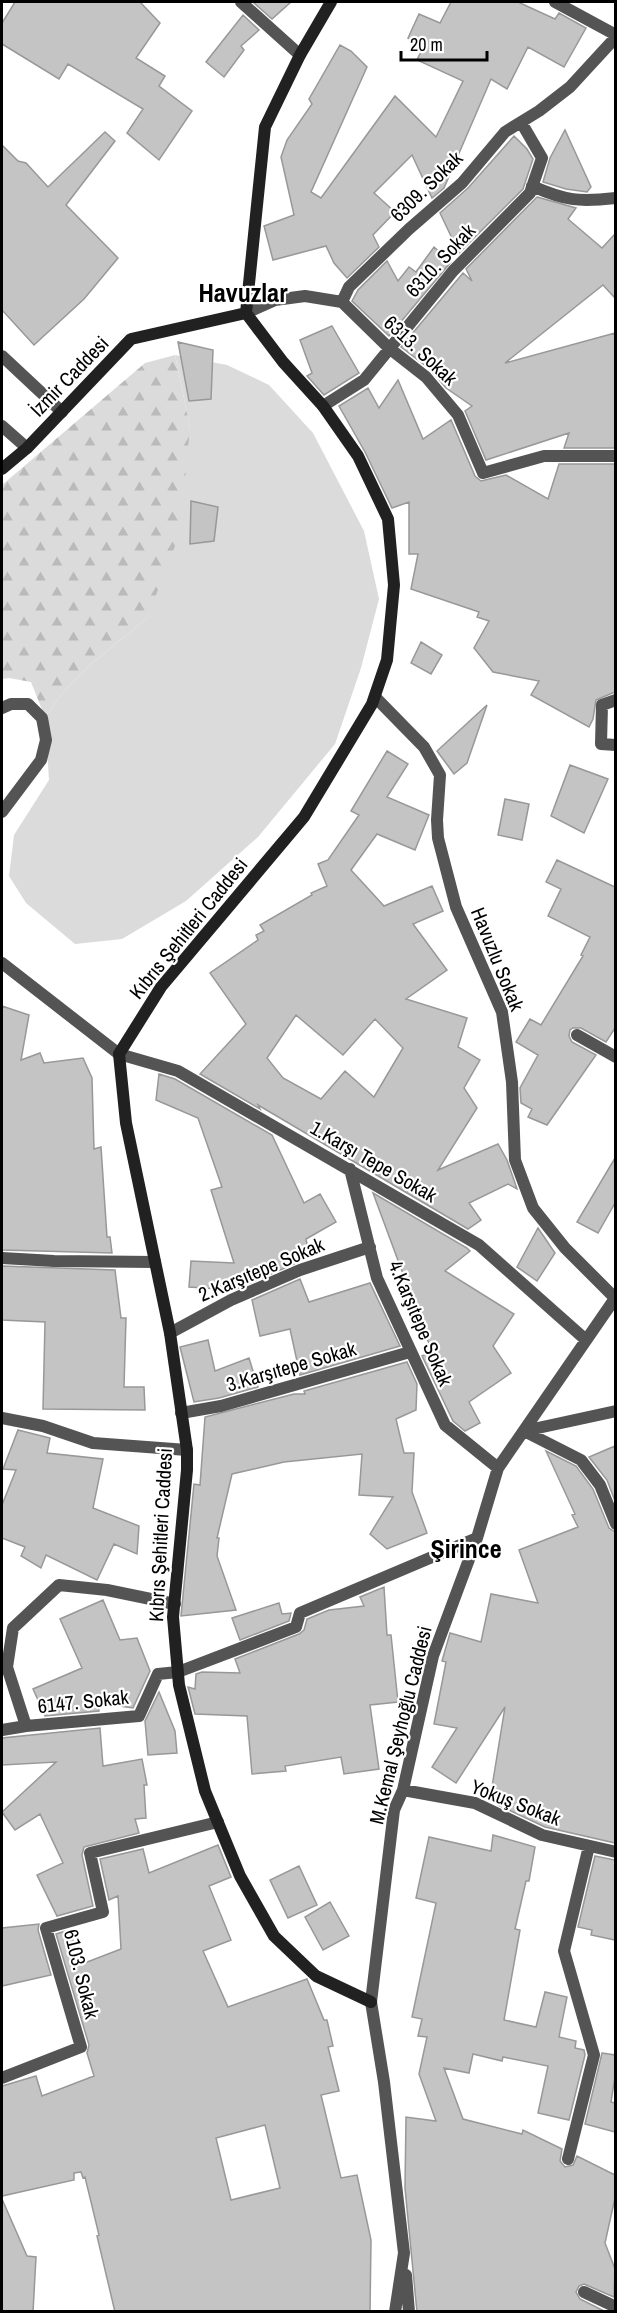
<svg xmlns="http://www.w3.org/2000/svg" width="617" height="2313" viewBox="0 0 617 2313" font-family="'Archivo Narrow',sans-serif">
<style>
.grass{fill:#dbdbdb}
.forest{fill:url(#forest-firs)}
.building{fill:#c4c4c4;stroke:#989898;stroke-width:1.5;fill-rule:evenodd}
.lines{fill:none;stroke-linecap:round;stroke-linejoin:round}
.street{stroke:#545454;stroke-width:12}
.secondary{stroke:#212121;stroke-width:12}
.labels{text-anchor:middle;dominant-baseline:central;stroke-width:4.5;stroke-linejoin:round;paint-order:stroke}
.street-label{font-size:20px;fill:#000;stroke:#fff}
.district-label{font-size:26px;font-weight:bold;fill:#000;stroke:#fff}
</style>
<defs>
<pattern id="forest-firs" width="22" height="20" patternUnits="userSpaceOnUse" patternTransform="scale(1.5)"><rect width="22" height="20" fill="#dbdbdb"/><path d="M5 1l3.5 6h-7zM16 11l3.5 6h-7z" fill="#bababa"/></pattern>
</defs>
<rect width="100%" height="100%" fill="#fff"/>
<path class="grass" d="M175,355L227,365L269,385L313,433L364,531L379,599L361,668L335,744L258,837L186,901L122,939L75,944L26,903L9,876L14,835L49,780L45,717L64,691L90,665L147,618L190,427Z"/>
<path class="forest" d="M175,355L190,427L180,533L147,618L90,665L64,691L45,717L31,682L9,678L2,679V485L145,363Z"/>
<path class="building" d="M15,2H140L160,23L136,58L165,76L159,86L192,111L159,160L127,133L143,109L68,64L59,79L2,44V23Z
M253,2H291L272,19Z
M451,2H518L555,19L559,13L586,28L564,67L528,47L507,89L491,79L444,188L432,198L412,155L374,193L395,212L373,235L379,247L347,278L334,263L326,246L273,260L264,226L294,215L281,157L287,140L312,104L309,99L340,45L351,51L367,67L311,192L321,198L395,96L436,137L463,81L417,60L424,45L408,38L419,14L440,23Z
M243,15L259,30L241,46L244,50L224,77L206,62Z
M565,130L591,187L587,192L566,189L543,182L550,158Z
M105,132L115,141L66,205L118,258L84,299L34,345L2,310V145L18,161L26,163L48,187Z
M514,136L527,149L533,159L523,189L459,253L440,213L468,188Z
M537,197L576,208L568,219L602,248L615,234V298L603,285L505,363L615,333V448H564L569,433L486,460L465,411L472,406L446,388L431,370L401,347L463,273L472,281L466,269Z
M434,247L451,262L389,336L352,301L358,290L387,261L398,281L409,267L416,272Z
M332,326L359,373L324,395L307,376L312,373L300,340Z
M178,342L213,350L211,399L189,401Z
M398,380L423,439L451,420L475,476L481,481L506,475L548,499L559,464H615V692L596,700L593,719L589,727L531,695L539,681L493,672L474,648L489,621L477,617L479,612L411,589L418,554H409V502L392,508L365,452L339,406L368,388L379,408Z
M191,501L218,507L214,541L190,544Z
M421,642L442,655L431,674L411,663Z
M487,705L467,763L454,774L437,751Z
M387,751L408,764L387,797L429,815L415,850L377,834L351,870L384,906L432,886L443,911L413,924L447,970L406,999L467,1018L458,1047L480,1060L464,1088L477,1108L438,1170L498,1144L507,1160L517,1189L508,1184L469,1203L481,1220L468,1229L258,1105L260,1109L200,1074L246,1024L210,973L258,940L256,935L264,931L260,925L312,895L311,893L327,886L318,864L328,860L359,815L351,811ZM296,1015L343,1055L375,1019L403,1048L374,1097L345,1071L321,1099L283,1078L267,1058Z
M570,765L608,779L584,833L551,816Z
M505,799L529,804L522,840L498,835Z
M557,860L615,887V1028L606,1042L581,1028H573L570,1030L569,1036L572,1042L596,1055L547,1125L528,1117L532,1109L521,1103L520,1088L538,1055L516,1042L530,1019L541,1025L583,956L581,955L590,937L548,916L561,889L546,882Z
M2,1006L29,1015L21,1060L40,1053L44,1063L83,1058L92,1078L94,1149L101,1147L107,1237H110L112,1253L2,1250Z
M159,1074L175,1079L272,1135L304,1203L320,1194L336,1222L306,1239L308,1249L290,1253L294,1264L234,1290L189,1287L191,1261L234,1263L211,1190L222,1187L198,1118L156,1100Z
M615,1158V1203L598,1233L577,1222Z
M373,1193L467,1248L470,1251L445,1271L514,1314L493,1346L511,1373L469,1402L480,1423L465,1431L453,1421L422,1356L432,1352Z
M538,1228L555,1253L537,1281L517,1267Z
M2,1266L115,1270L121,1318H126L124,1387H144L145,1410L43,1409L45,1322L2,1320Z
M300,1279L309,1302L370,1283L400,1346L300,1375L290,1329L260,1336L252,1300Z
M208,1340L215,1371L249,1358L258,1387L219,1398L194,1402L180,1347Z
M407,1362L417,1384L416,1410L396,1419L404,1453H414L412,1492L427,1533L387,1549L370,1534L393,1497L359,1495L362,1454L284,1462L232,1474L217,1538H219L217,1556L236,1610L181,1616L194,1484L200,1485L205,1417L294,1394H305L304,1391Z
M18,1430L50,1438L47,1453L103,1459L93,1508L139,1526L137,1554L114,1544L97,1580L46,1555L41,1568L21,1556L25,1547L2,1538V1505L16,1470L3,1469Z
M615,1446V1501L607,1480L589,1457Z
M546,1451L576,1466L593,1489L609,1528L615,1532V1843L545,1827L498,1805L499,1801L490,1799L505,1707L456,1783L432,1767L457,1728L434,1724L446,1662L442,1661L450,1633L481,1642L491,1594L538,1603L519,1550L578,1527L572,1515L575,1514Z
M384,1587L387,1635H391L398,1702L370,1705L379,1769L344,1774L341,1757L285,1766L286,1771L252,1774L247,1716L195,1714L188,1687L195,1689L196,1674L202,1672L240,1673L235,1659L299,1634L304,1630L307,1619L329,1610L364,1606L360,1597Z
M103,1600L120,1640L137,1638L150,1671L133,1708L98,1703L99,1711L45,1716L33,1689L82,1668L60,1619Z
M279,1603L282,1614L291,1613L289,1621L240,1640L232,1618Z
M159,1692L175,1731L177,1753L148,1755L145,1721Z
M100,1728L103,1766L142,1759L147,1785H144L146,1818L135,1819L139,1833L84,1847L82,1855L93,1906L57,1916L37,1875L63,1863L40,1814L15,1830L2,1812L56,1762L2,1765V1738Z
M493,1835L535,1847L529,1881H526L515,1929L520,1930L504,2020L536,2027L545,1992L567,1997L559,2037L576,2041L575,2048L584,2050L585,2055L569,2120L538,2113L548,2066L503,2057L502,2061L473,2054L469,2073L444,2068L463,2119L522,2134L523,2130L562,2149L560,2161L565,2167L573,2165L577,2156L615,2175V2198L605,2243L615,2269L614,2297L584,2284L579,2286L576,2292L580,2299L606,2312H417L405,2188L406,2117L436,2121L419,2074L427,2037L418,2036L422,2019L412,2017L436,1903L416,1898L429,1837L491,1851Z
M218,1845L231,1877L209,1886L231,1940L203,1951L228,2007L307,1979L324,2020H327L333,2046L328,2047L339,2091L321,2095L341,2178L357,2175L371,2240L370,2312H115L97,2236L99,2235L85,2177L83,2178L81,2172L74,2173V2180L2,2196V2086L36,2076L42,2096L94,2076L87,2053L89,2045L56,1934L69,1930L82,1964L121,1949L118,1896L109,1900L100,1859L143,1849L149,1873ZM265,2125L280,2188L231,2200L216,2138Z
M595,1856L615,1860V1940L591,1935L592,1930L578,1927Z
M299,1866L317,1905L288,1918L270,1880Z
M330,1902L349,1936L323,1950L305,1917Z
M39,1924L38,1930L51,1975L2,1986V1928Z
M602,2053L615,2055V2077L611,2102L615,2103V2132L585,2124Z
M2,2199L27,2256L36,2257L33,2312H2Z"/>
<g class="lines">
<path class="street" d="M241,2L300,55
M555,2L616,35
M532,186C566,201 579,202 616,198
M342,302L389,348L426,377L458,415L483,473L544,456H616
M246,313L275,300L305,296L342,302L349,287L409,229L462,183L505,132L539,111L570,87L616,37
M2,356L62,412
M323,406L364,380L453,271L530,193L542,158L521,122
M2,426L27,448
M375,697L424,747L440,775L437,820L438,838L456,907L502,1012L512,1082L515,1160L533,1208L565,1248L615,1298
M616,700L602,705L601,744L616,745
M2,708L11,704H28L42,718L46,740L41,760L2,812
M2,963L119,1054L178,1071L479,1245L586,1340
M577,1035L616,1057
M350,1169L377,1278L445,1425L498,1468
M2,1258L54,1261L155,1262
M170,1333L231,1300L300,1270L370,1247
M181,1413L221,1406L410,1352
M2,1418L43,1426L93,1443L187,1450
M524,1431L581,1460L600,1485L616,1524
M524,1431L616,1411
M26,1726L7,1667L13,1628L59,1585L107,1590L175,1604
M2,1730L26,1726L139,1716L158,1674L178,1672L296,1627L300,1613L477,1538
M403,1790L475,1803L542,1835L616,1852
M2,2078L81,2047L46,1928L103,1912L90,1853L218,1822
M568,2159L594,2055L564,1951L589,1846
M406,2275L409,2312
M584,2292L616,2307
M395,2312L404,2253L384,2082L371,2002L394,1810L403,1790L433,1656L477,1538L498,1468L616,1297"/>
<path class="secondary" d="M331,2L300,55L265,127L246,313L283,362L323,406L358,456L388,519L394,585L387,660L372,704L304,817L161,987L119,1054L126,1123L170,1333L187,1450V1470L173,1617L179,1685L205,1791L240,1876L274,1936L316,1976L371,2002
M2,469L27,448L131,339L246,313"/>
</g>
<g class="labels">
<g class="street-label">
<text transform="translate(426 186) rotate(-44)">6309. Sokak</text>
<text transform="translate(440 260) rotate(-47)">6310. Sokak</text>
<text transform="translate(421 350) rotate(43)">6313. Sokak</text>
<text transform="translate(69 376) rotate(-46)">İzmir Caddesi</text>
<text transform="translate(188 928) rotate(-51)">Kıbrıs Şehitleri Caddesi</text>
<text transform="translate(498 959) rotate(68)">Havuzlu Sokak</text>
<text transform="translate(374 1161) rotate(30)">1.Karşı Tepe Sokak</text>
<text transform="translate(261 1269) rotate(-23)">2.Karşıtepe Sokak</text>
<text transform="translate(421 1323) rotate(67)">4.Karşıtepe Sokak</text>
<text transform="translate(291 1366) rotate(-16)">3.Karşıtepe Sokak</text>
<text transform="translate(160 1535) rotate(-87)">Kıbrıs Şehitleri Caddesi</text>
<text transform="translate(83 1701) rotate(-6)">6147. Sokak</text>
<text transform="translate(400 1725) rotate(-76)">M.Kemal Şeyhoğlu Caddesi</text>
<text transform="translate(516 1802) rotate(21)">Yokuş Sokak</text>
<text transform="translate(82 1974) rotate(76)">6103. Sokak</text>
</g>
<g class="district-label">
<text x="243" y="292">Havuzlar</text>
<text x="466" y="1548">Şirince</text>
</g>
</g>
<rect width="617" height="2313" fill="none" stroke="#000000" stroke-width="6"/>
<path d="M401 51v9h86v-9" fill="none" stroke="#000000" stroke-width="3"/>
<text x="410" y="51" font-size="18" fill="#000000" stroke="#ffffff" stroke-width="4.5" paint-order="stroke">20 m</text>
</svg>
